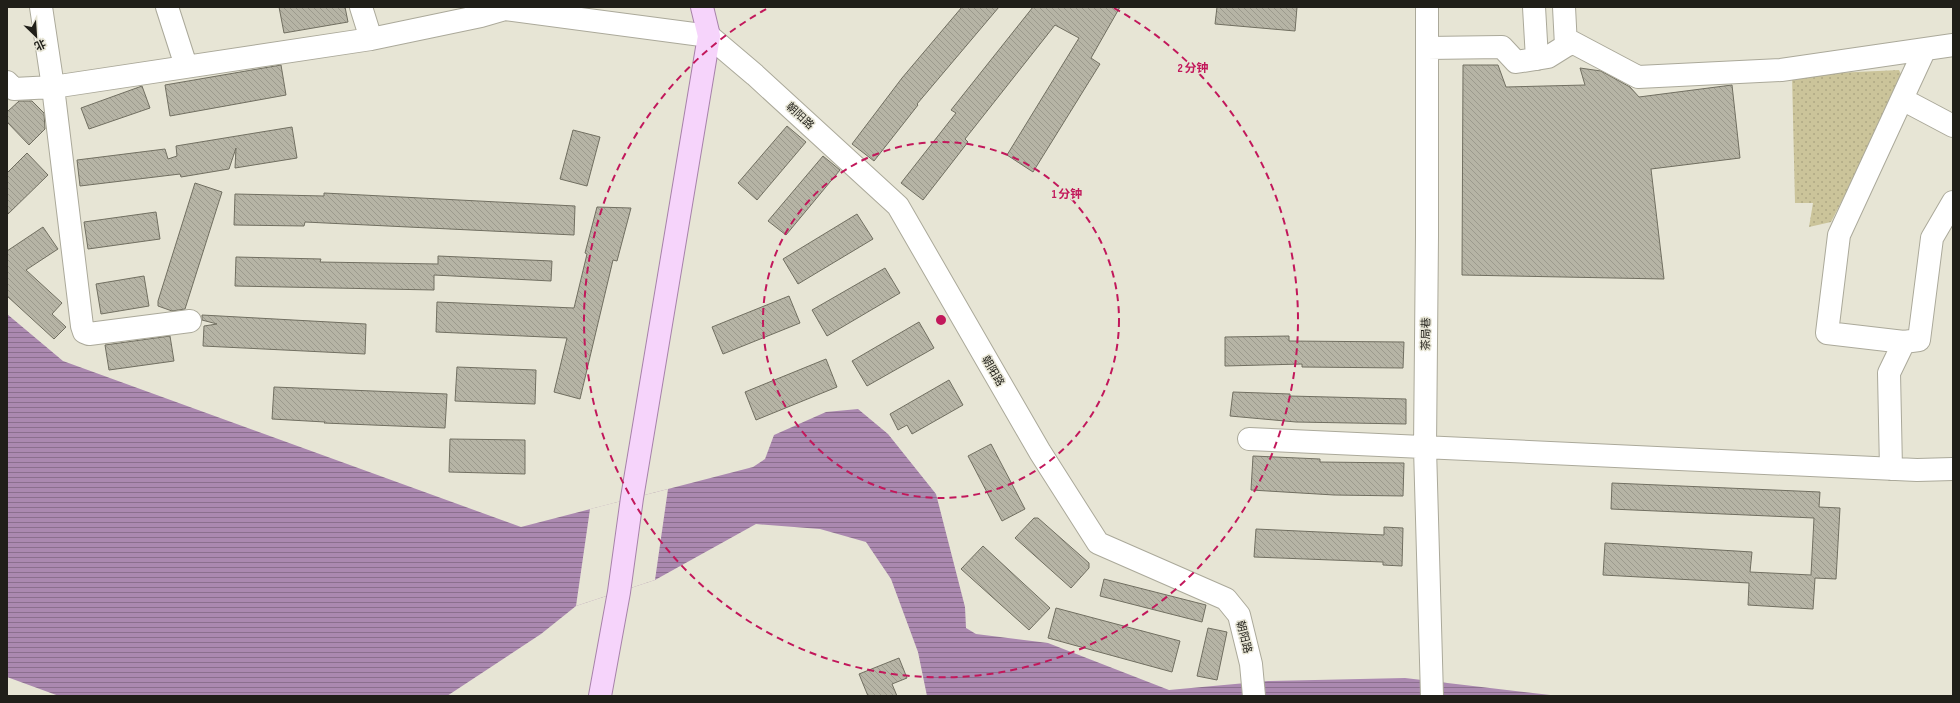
<svg xmlns="http://www.w3.org/2000/svg" width="1960" height="703" viewBox="0 0 1960 703" font-family="'Sofia Sans Condensed','Noto Sans SC',sans-serif">
<style>
.garden{fill:url(#garden-dots)}
.water{fill:url(#water-rules)}
.pier{fill:#e7e5d5}
.building{fill:url(#building-back-hatch);stroke:#716f61}
.lines{fill:none;stroke-linecap:round;stroke-linejoin:round}
.minor-casing{stroke:#aba99a;stroke-width:24}
.major-casing{stroke:#a782aa;stroke-width:24}
.minor{stroke:#fff;stroke-width:22}
.major{stroke:#f6d4fb;stroke-width:22}
.ring{fill:none;stroke:#c2185b;stroke-width:2;stroke-dasharray:7 5}
.labels{text-anchor:middle;dominant-baseline:central;stroke-width:3;stroke-linejoin:round;paint-order:stroke}
.street-label{font-size:11px;fill:#201f19;stroke:#e7e5d5}
.centre{fill:#c2185b;stroke:#e7e5d5;stroke-width:2}
.ring-label{font-size:12px;text-anchor:middle;font-weight:bold;fill:#c2185b;stroke:#e7e5d5;stroke-width:3;stroke-linejoin:round;paint-order:stroke}
</style>
<defs>
<pattern id="garden-dots" width="8" height="8" patternUnits="userSpaceOnUse"><rect width="8" height="8" fill="#cbc49a"/><path d="M2 2h.1M6 6h.1" fill="none" stroke="#aea884" stroke-width="1.8" stroke-linecap="round"/></pattern>
<pattern id="water-rules" width="6" height="5" patternUnits="userSpaceOnUse"><rect width="6" height="5" fill="#ab89b0"/><path d="M0 2.5h6" fill="none" stroke="#8b6f8e"/></pattern>
<pattern id="building-back-hatch" width="6" height="6" patternUnits="userSpaceOnUse"><rect width="6" height="6" fill="#b6b4a5"/><path d="M-1 5l2 2M0 0l6 6M5-1l2 2" fill="none" stroke="#9c9a8d"/></pattern>
</defs>
<rect width="100%" height="100%" fill="#e7e5d5"/>
<path class="garden" d="M1899,70L1904,80L1831,222L1809,227L1813,203H1795L1792,75Z"/>
<path class="water" d="M7,314L63,361L521,527L753,467L765,459L774,435L826,412L858,409L888,434L936,494L965,607L966,628L976,634L1048,643L1169,690L1268,681L1405,678L1559,696H927L918,652L891,579L866,542L820,529L756,524L655,580L576,606L541,634L447,696H59L7,677Z"/>
<path class="pier" d="M668,489L655,580L576,606L590,509Z"/>
<path class="building" d="M279,7H345L348,22L284,33Z
M962,7H999L917,104L918,105L874,161L852,144L902,78Z
M1033,7H1120L1091,58L1100,64L1033,172L1007,155L1079,38L1055,25L965,139L968,142L923,200L901,183L956,113L951,110Z
M1217,7H1297L1295,31L1215,24Z
M281,65L286,95L170,116L165,85Z
M1463,65H1498L1506,87L1585,85L1580,68L1601,71L1630,87L1639,97L1732,85L1740,158L1651,169L1664,279L1462,275Z
M142,86L150,108L89,129L81,108Z
M19,101H32L44,113L45,129L29,145L7,122V112Z
M787,126L806,142L757,200L738,183Z
M292,127L297,158L235,168L236,148L229,169L181,177L180,174L80,186L77,160L165,149L168,159L177,156L176,146Z
M573,130L600,137L587,186L560,179Z
M27,153L48,175L7,215V173Z
M823,156L840,170L786,235L768,221Z
M195,183L222,192L185,309L172,311L158,306V301Z
M324,193L575,206L574,235L305,222L304,226L234,225L235,194L324,196Z
M597,207L631,208L617,261L613,260L580,399L554,392L567,338L436,332L437,302L574,308L587,254L585,253Z
M156,212L160,239L88,249L84,222Z
M857,214L873,239L798,284L783,259Z
M43,227L58,249L26,270L62,303L52,314L66,327L54,339L7,296V251Z
M438,256L552,261L551,281L434,275V290L235,286L236,257L321,259L320,262L438,264Z
M885,268L900,293L827,336L812,310Z
M144,276L149,306L101,314L96,284Z
M789,296L800,323L723,354L712,327Z
M202,315L366,324L365,354L203,346L204,326L217,324L202,320Z
M919,322L934,348L867,386L852,361Z
M170,336L174,361L109,370L105,345Z
M1289,336V341L1404,342L1403,368L1302,367V364L1225,366V337Z
M826,359L837,387L756,420L745,392Z
M457,367L536,370L535,404L455,401Z
M949,380L963,405L912,434L907,425L898,430L890,414Z
M274,387L447,394L445,428L324,423L325,422L272,419Z
M1233,392L1290,394V396L1406,399V424L1296,422L1230,416Z
M450,439L525,440V474L449,472Z
M991,444L1025,509L1002,521L968,456Z
M1253,456L1320,459V462L1404,463L1403,496L1334,495L1251,490Z
M1612,483L1820,492L1819,507L1840,508L1836,579L1815,578L1813,609L1748,605L1749,583L1603,575L1605,543L1752,552L1750,572L1811,575L1814,518L1611,509Z
M1034,518H1038L1089,563V568L1071,588L1015,538Z
M1384,527L1403,528L1402,566L1383,565V562L1254,557L1256,529L1384,535Z
M983,546L1050,608L1029,630L961,569Z
M1104,579L1206,605L1202,622L1100,596Z
M1056,608L1180,641L1172,672L1048,638Z
M1208,628L1227,632L1217,680L1197,676Z
M899,658L907,678L892,684L897,696H868L859,674Z"/>
<g class="lines">
<defs>
<path id="minor" d="M41,7L53,87L82,326L84,332L89,334L190,321
M167,7L186,66
M361,7L371,39
M504,7L505,9L709,36L755,75L898,206L1040,452L1098,543L1226,599L1239,615L1251,664L1254,696
M1427,7V236L1425,448L1432,696
M1534,7L1537,59
M1564,7L1566,46
M1427,48L1502,47L1516,62L1548,57L1572,42L1638,77L1781,70L1953,45
M7,82L14,89L53,87L371,39L481,16L512,7
M1902,99L1953,126
M1904,342L1919,340L1932,238L1953,202
M1249,439L1917,470L1953,469
M1891,469L1889,373L1904,342L1827,333L1839,235L1925,49"/>
<path id="major" d="M600,696L619,592L632,498L709,36L702,7"/>
</defs>
<use href="#minor" class="minor-casing"/>
<use href="#major" class="major-casing"/>
<use href="#minor" class="minor"/>
<use href="#major" class="major"/>
</g>
<g class="ring">
<circle cx="941" cy="320" r="178"/>
<path d="M1114 8A357 357 0 1 1 768 8"/>
</g>
<g class="labels">
<g class="street-label">
<text transform="translate(800 116) rotate(43)">朝阳路</text>
<text transform="translate(1426 334) rotate(-89)">茶局巷</text>
<text transform="translate(993 371) rotate(60)">朝阳路</text>
<text transform="translate(1244 637) rotate(76)">朝阳路</text>
</g>
</g>
<circle cx="941" cy="320" r="6" class="centre"/>
<g class="ring-label">
<text x="1193" y="72">2 分钟</text>
<text x="1067" y="198">1 分钟</text>
</g>
<rect width="1960" height="703" fill="none" stroke="#201f19" stroke-width="16"/>
<g transform="translate(36 36) rotate(155)" stroke="#e7e5d5" stroke-width="3" paint-order="stroke">
<path d="M0-3L7 15L0 10L-7 15Z" fill="#201f19"/>
<text y="-6" font-size="11" font-weight="bold" text-anchor="middle" fill="#201f19">北</text>
</g>
</svg>
